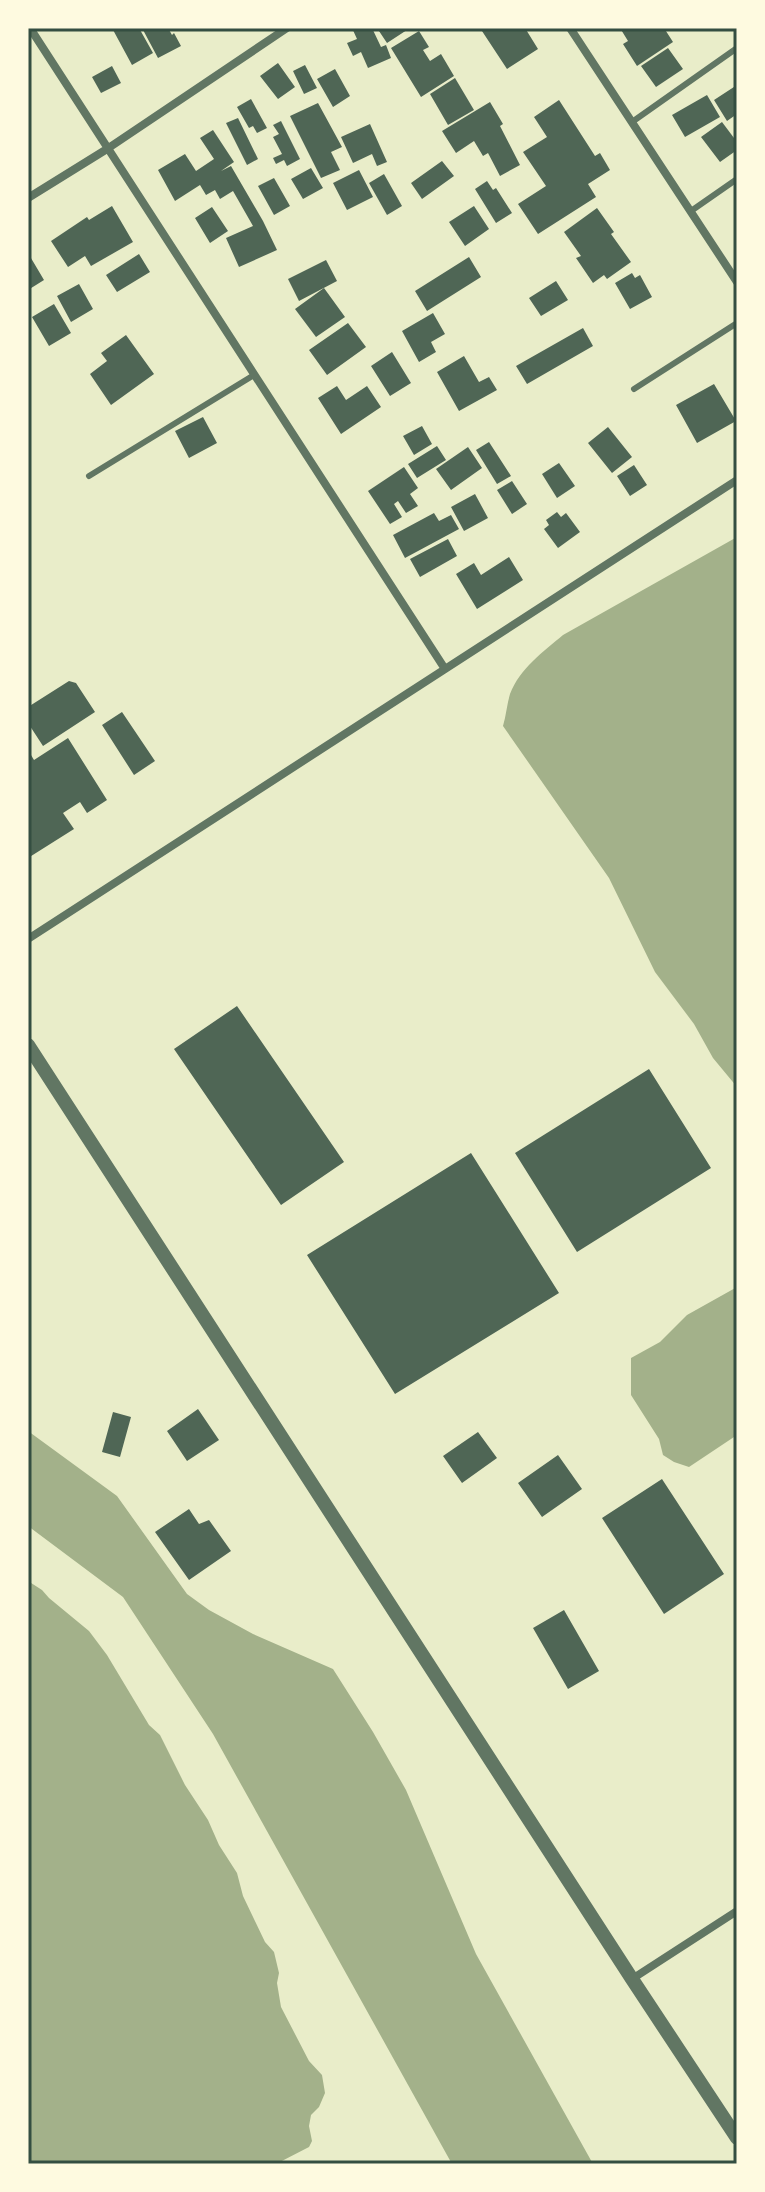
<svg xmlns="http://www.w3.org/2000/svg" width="765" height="2192" viewBox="0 0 765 2192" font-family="'Roboto Condensed',sans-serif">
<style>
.water{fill:#a3b18a}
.building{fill:#4f6655}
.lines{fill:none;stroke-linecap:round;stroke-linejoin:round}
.service{stroke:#617663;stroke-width:6}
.minor{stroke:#617663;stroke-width:8}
.tertiary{stroke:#617663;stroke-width:14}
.neatline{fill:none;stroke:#344e41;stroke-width:3}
</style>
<rect width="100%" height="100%" fill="#e9edc9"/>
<path class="water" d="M737,537V1087L713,1058L694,1024L655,972L609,878L503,726C506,716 507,704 510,694C520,668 543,652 563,635Z
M737,1287V1435L689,1467L674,1462L663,1455L659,1439L631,1395V1358L660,1342L687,1315Z
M28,1431L117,1496L187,1594L209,1610L253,1634L333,1669L373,1732L406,1790L476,1954L593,2164H452L213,1734L123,1597L28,1526Z
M28,1581L42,1590L49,1598L89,1631L107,1655L149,1725L160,1735L185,1785L208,1820L219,1845L237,1873L243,1896L265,1942L274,1952L279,1973L277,1983L281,2007L309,2061L322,2075L325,2093L319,2107L311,2115L309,2126L312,2141L309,2147L276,2164H28Z"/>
<path class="building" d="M112,28H139L153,53L132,65Z
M142,28H168L172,35L174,33L181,46L158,58Z
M352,28H372L381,47L386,45L391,58L368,68L361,52L353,56L347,43L357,39Z
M377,28H410L387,43Z
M480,28H525L538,49L507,69Z
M620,28H664L673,42L637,66L623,44L628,41Z
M419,31L429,47L423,50L430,61L441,54L454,76L421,97L391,48Z
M668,48L683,69L656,87L641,66Z
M278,63L295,87L278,99L260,76Z
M305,65L317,88L304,94L293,71Z
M112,66L121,83L101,93L92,77Z
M335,69L350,96L333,107L317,79Z
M455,78L474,110L448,125L430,94Z
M737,85V114L727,121L714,100Z
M707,95L720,117L685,137L672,115Z
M251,99L267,128L257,133L253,126L249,128L237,107Z
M559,100L595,156L600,153L610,170L588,184L596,197L538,234L518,204L546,186L523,152L547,137L534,117Z
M490,102L503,124L500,126L520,165L500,176L488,153L483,156L474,141L456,153L442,131Z
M318,103L342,147L331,152L340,170L321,178L290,116Z
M238,118L258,159L247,165L226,123Z
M281,121L300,159L287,166L284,160L276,164L273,158L282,154L273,137L279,134L273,125Z
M722,122L737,142V150L720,162L701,137Z
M370,124L387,162L377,166L372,154L353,163L341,137Z
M213,130L234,162L221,171L231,166L263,221L277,250L239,267L226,238L253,226L233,191L220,199L215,190L206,195L200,185L175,201L158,170L185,154L196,171L214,159L200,138Z
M442,161L454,176L422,199L411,183Z
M311,168L323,188L303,199L291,179Z
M359,170L373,197L347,210L333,183Z
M384,174L402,206L387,215L369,183Z
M274,178L290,206L274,215L258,186Z
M487,181L493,190L496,188L512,213L496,223L475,189Z
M112,206L133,242L91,266L85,256L68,267L51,241L87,217L89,220Z
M474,206L489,229L465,246L449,222Z
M212,207L228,231L210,243L195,218Z
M597,208L614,232L611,234L631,262L607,279L604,275L593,283L576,258L581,256L564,232Z
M28,253L44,280L28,290Z
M139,254L150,272L117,292L106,275Z
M469,257L481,277L427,311L415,291Z
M326,260L337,281L299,301L288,279Z
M632,273L635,278L640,275L652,297L630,309L615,283Z
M556,281L568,300L541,316L529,298Z
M79,284L93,309L71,322L57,296Z
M324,288L345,317L316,337L295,309Z
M54,304L71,333L49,346L32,317Z
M433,313L445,334L431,342L436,352L419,362L402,331Z
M348,323L366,347L327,375L309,350Z
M583,328L593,346L527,384L516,366Z
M126,335L154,374L111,405L90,374L107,361L101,353Z
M392,352L411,383L390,396L371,366Z
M464,356L479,382L489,377L497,390L459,411L437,372Z
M714,384L736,421L697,443L676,405Z
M337,386L346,400L367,386L381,407L341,434L318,398Z
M203,417L217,443L189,458L175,431Z
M422,426L432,444L414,455L403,436Z
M608,427L632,457L612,473L588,443Z
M489,442L511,476L497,484L476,450Z
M437,446L446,460L417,478L408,464Z
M468,447L482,468L451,490L436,469Z
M559,463L575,486L557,498L542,474Z
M634,465L647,485L630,496L617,476Z
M404,467L418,488L410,494L418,506L406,513L398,501L394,504L402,517L390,524L368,491Z
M512,481L527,504L512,514L497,490Z
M475,494L488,518L464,531L451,507Z
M557,512L561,517L566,513L580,532L558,548L544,529L549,525L546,520Z
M434,513L439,521L451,515L459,529L405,558L393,535Z
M448,539L457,556L420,577L410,559Z
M509,557L523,580L477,609L456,574L474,563L481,575Z
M69,681L76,683L95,712L43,746L28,723V707Z
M122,712L155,761L134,775L102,725Z
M68,738L107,800L87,813L80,802L63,813L74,829L28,858V750L34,760Z
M237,1006L344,1162L281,1205L174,1049Z
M649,1069L711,1168L577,1252L515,1153Z
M471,1153L559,1293L395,1394L307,1255Z
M198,1409L219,1440L187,1461L167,1431Z
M113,1412L131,1417L120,1457L102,1452Z
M478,1432L497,1458L462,1483L443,1456Z
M558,1455L582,1489L542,1517L518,1483Z
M662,1479L724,1574L664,1614L602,1518Z
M189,1509L199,1524L209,1520L231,1551L189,1580L155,1532Z
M564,1610L599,1671L568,1689L533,1628Z"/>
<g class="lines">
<path class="service" d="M632,122L737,48
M691,211L737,179
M634,389L737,323
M89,476L254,375"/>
<path class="minor" d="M30,28L445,669
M570,28L737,282
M28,198L107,149L287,28
M28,939L737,480
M632,1979L737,1911"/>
<path class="tertiary" d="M28,1045L632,1979L737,2138"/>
</g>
<rect width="765" height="2192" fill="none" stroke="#fefae0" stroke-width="60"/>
<rect x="30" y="30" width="705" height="2132" class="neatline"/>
</svg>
